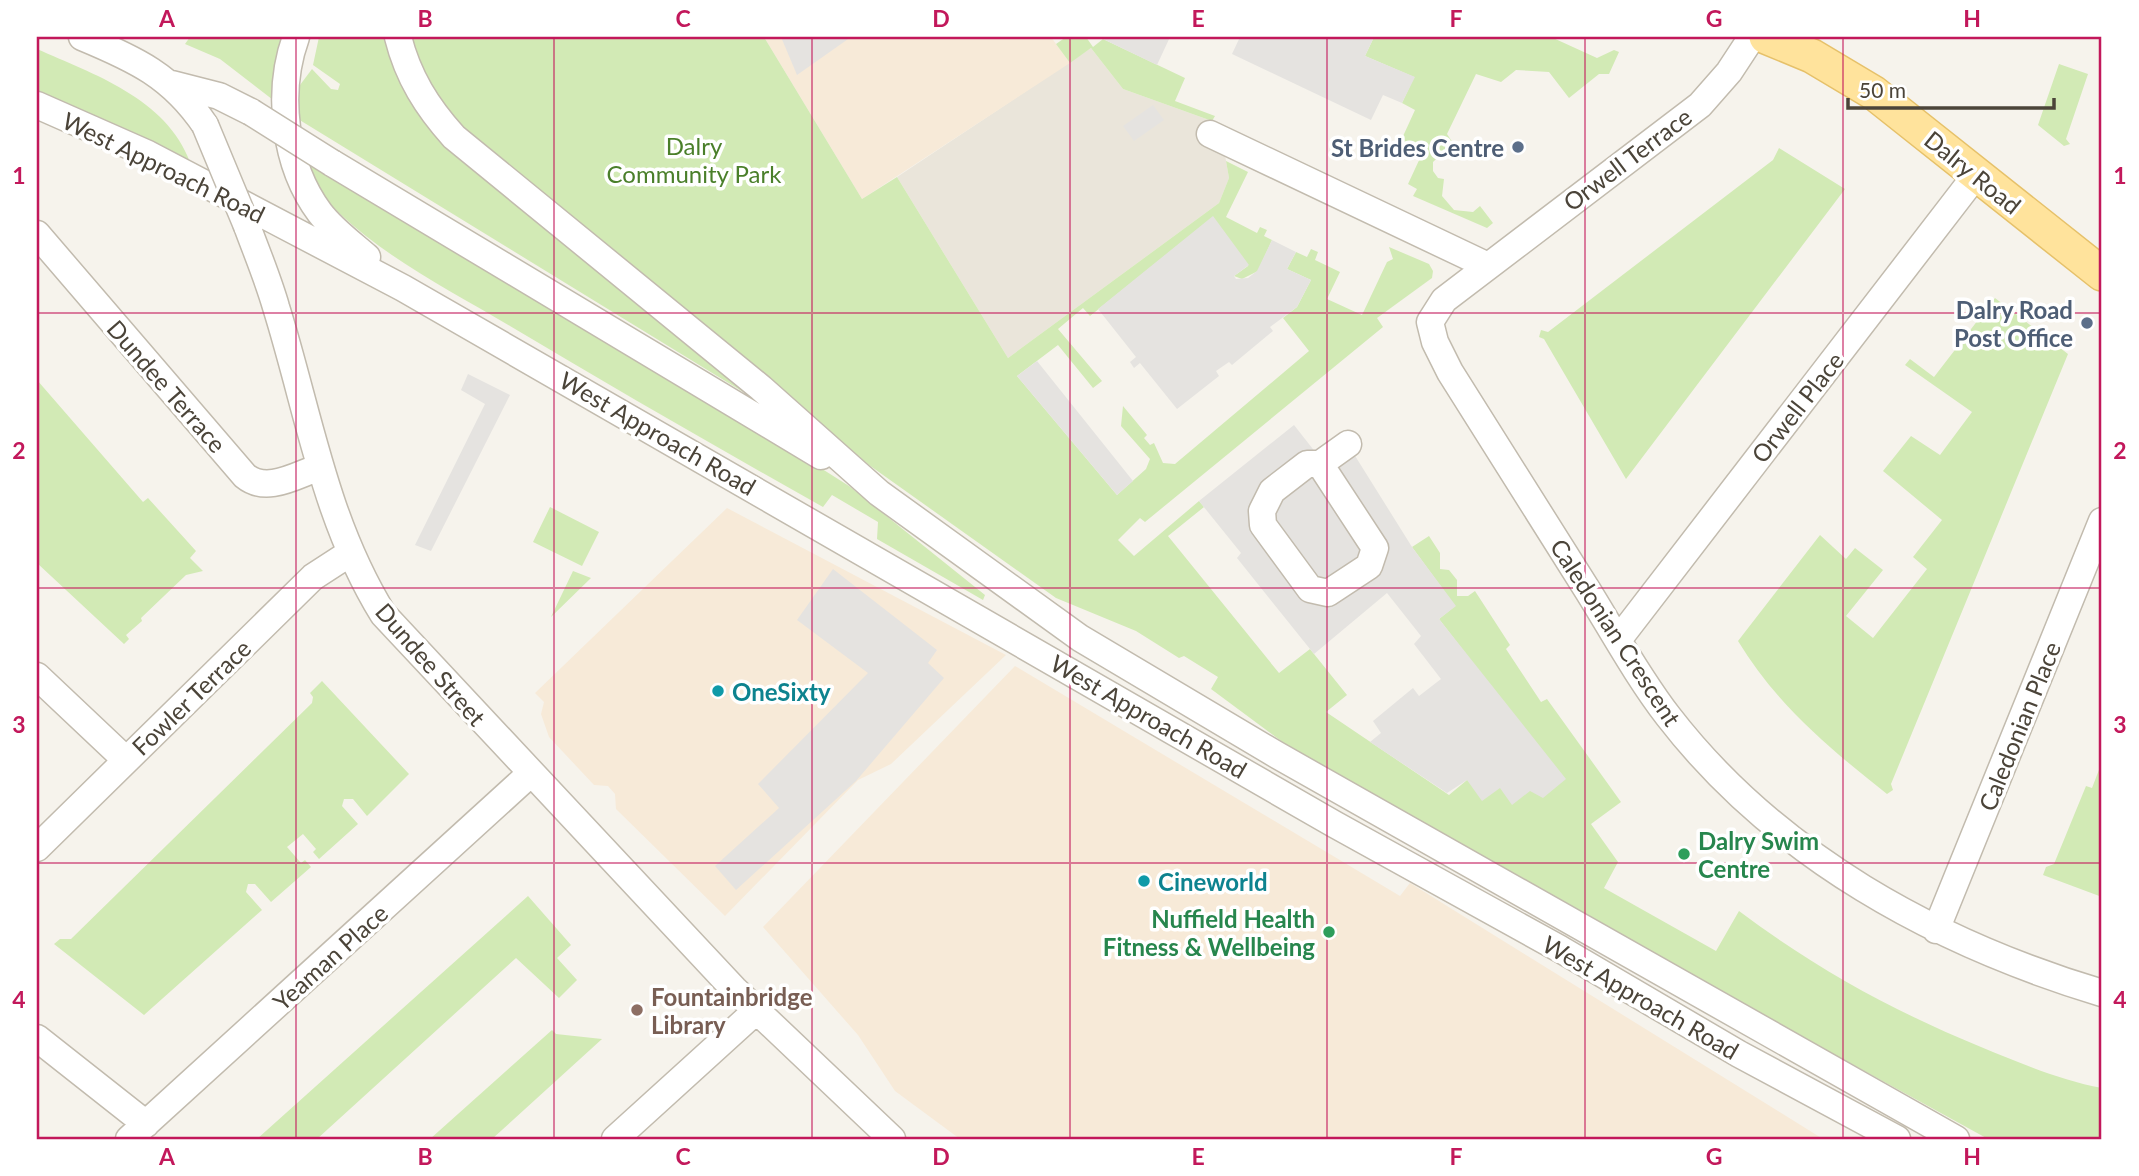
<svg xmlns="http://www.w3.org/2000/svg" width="2139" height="1176" viewBox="0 0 2139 1176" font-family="Lato,sans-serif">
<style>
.residential{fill:#eae5da}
.commercial{fill:#f7ead8}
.green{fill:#d2eab5}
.parking{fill:#e5e3e0}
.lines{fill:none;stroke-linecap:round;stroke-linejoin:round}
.minor-casing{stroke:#c2bbae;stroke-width:29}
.major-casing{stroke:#e6c16a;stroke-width:36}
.minor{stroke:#fff;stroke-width:26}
.major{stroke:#ffe39c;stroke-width:33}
.minor-bridge-casing{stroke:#c2bbae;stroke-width:29;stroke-linecap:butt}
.minor-bridge{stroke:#fff;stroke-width:26}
.grid{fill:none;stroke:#c2185b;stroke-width:2;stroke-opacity:0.55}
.service-dot{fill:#5c6f8a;stroke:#fff;stroke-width:2.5}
.culture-dot{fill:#0f9aa8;stroke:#fff;stroke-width:2.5}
.leisure-dot{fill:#2e9e5b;stroke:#fff;stroke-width:2.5}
.education-dot{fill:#8d6e63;stroke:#fff;stroke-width:2.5}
.labels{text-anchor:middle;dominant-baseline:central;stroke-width:7;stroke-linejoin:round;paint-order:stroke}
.park-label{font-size:24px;fill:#4a7f2a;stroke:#fff}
.service-label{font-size:24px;font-weight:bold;fill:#4e5e75;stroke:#fff;text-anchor:end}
.street-label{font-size:24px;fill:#4b4439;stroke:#fff}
.culture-label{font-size:24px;font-weight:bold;fill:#0d838f;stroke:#fff;text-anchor:start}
.leisure-label{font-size:24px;font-weight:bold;fill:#27864d;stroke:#fff;text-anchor:start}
.education-label{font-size:24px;font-weight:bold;fill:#785e54;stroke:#fff;text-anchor:start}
.neatline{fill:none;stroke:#c2185b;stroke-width:2.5}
.grid-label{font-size:23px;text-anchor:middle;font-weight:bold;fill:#c2185b}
</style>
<rect width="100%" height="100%" fill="#f6f3ec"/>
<path class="residential" d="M1091,48L1123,89L1212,121L1222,138L1229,178L1219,203L1008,358L897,177Z"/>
<path class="commercial" d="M764,37H1051L1070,63L862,199Z
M727,508L1006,655L891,764L858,780L725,916L616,809L615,794L608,786L594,785L549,737L541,714L544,702L535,693Z
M1015,666L1400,896L1410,883L1823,1139H960L895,1091L858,1035L763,927Z"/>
<path class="green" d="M190,37H284L277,103L220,59L185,44Z
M319,37H388L398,73L779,414L298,119L297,89L312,69L331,89L338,90L340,84L313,65Z
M411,37H764L862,199L897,177L1008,358L1219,203L1229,178L1226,161L1248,172L1226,217L1257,233L1260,227L1267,230L1264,236L1272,240L1258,271L1242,279L1234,276L1248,266L1213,217L1090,316L1083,308L1058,329L1102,381L1093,388L1058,345L1017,376L1117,495L1146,469L1150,459L1121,426L1123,406L1147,435L1144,438L1150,445L1154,443L1163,463L1175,464L1309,351L1283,318L1297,307L1311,280L1287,269L1296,252L1307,257L1311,249L1318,252L1315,260L1340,272L1327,299L1362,315L1387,262L1393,259L1389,247L1429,264L1433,271L1432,278L1377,318L1383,327L1145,522L1140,518L1118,540L1134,556L1199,501L1204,507L1168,536L1279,673L1310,649L1347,695L1326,712L1449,795L1467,780L1531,791L1563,780L1439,619L1455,606L1412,547L1429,536L1440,553V569L1449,570L1457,580V596H1468L1475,591L1510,645L1506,649L1541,702L1547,699L1621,802L1591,824L1618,862L1604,888L1716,951L1739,911C1815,968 1893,1011 1981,1047C2020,1063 2060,1080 2102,1088V1139H1988L1750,1008L1288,746L1211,689L1218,677L1184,656L1179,658L1136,631L1056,598L869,465L714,332L480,144C446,111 422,84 411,37Z
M1066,37H1086L1093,47L1103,39L1185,78L1175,101L1215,116L1212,121L1123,89L1091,48L1070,63L1056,44Z
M1374,37H1551L1597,58L1614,50L1619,52L1609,74H1599L1569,98L1549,72L1516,70L1501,82L1476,74L1447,134L1453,143L1433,162V171L1438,178L1444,179L1442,196L1454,210L1473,212L1480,206L1493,223L1487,228L1413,196L1417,189L1408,184L1421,156L1399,145L1415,110L1402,103L1414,77L1365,56Z
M37,49C93,74 166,98 190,162L37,91Z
M2059,64L2088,74L2066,139L2070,144L2064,146L2038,125Z
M1779,148L1845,189L1626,479L1544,339L1539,337L1541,330L1548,332L1773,160Z
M306,158L709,397L849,486L985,595L983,600L877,539L878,522L832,495L823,507C718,448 614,388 510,326C453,292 387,259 338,212C322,197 312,178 306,158Z
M1995,298L2068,354L1891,784L1893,790L1887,794C1830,749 1776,704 1738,641L1820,535L1846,559L1855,548L1883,570L1846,616L1873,638L1927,569L1913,557L1942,520L1883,471L1911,436L1940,455L1972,412L1905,365L1910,359L1934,377Z
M37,380L143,502L148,498L196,551L190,558L203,571L186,575L141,618L142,621L126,635L129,639L124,644L37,563Z
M550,507L599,532L582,566L533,542Z
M573,571L591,578L551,617Z
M322,681L409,774L367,816L353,799H344L342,806L358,824L319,859L313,852L316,849L303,834L287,847L301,863L305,860L311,867L271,902L255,884H248L246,892L262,910L144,1015L54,944L60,939H71L312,703L313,697L310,693Z
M2102,762V897L2043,875L2046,867L2054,864L2086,786L2092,788Z
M528,896L571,945L557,958L577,980L559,998L516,958L317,1139H257Z
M552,1030L556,1034L602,1039L492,1139H430Z"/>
<path class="parking" d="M781,37H851L797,75Z
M1107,37H1170L1157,65L1103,39Z
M1240,37H1374L1365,56L1415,77L1402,103L1383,95L1371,120L1232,54Z
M1153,105L1164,120L1134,141L1123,126Z
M1213,216L1249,265L1234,276L1236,279L1248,278L1257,271L1272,240L1296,252L1287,269L1311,280L1297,307L1270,327L1273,331L1232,365L1229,362L1216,371L1219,376L1177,409L1140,363L1134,368L1130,362L1136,357L1098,309Z
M1037,361L1133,481L1117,495L1017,376Z
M468,374L510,395L431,551L415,545L485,404L461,390Z
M1294,425L1316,453L1342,435L1412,547L1456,606L1439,619L1566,779L1543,798L1530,791L1512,805L1500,788L1482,801L1467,780L1447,793L1370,742L1381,733L1373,721L1413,688L1419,696L1441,679L1414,644L1421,636L1387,593L1314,654L1237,558L1241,553L1199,501Z
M833,569L937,650L928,663L944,678L856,781L736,890L715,866L779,808L758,784L868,673L797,620Z"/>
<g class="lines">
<defs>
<path id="minor" d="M82,37C135,59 172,76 205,125
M296,37C276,92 284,165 320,213C333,230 351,243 367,257
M398,37C408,77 427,107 454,137L761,388L879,493L1080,638L1277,755L1956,1139
M1752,37L1729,72L1700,105L1444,300L1430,322L1435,342L1450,372C1496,445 1542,518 1588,591C1614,633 1638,677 1668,716C1776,856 1936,943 2102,993
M172,84L219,96L251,112
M37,105L148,154L403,288L1334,824L1560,949L1739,1054L1897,1139
M1210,134L1486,265
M332,163L821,456
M247,226C257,253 268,279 276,307C309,413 324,518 383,614L734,989L892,1139
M37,234L245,476C267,494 296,475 320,467
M1320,464L1375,548L1369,566L1328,593L1310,589L1263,525L1262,511L1272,491L1307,464H1320L1348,444
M1618,640L1976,175
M37,676L126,760
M37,848L313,577L350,553
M1936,930L2102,521
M37,1038L146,1124
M129,1139L530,774
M615,1139L756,1011"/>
<path id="major" d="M1766,37L1812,56L1874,93L2102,274"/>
</defs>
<use href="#minor" class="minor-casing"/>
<use href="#major" class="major-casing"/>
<use href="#minor" class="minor"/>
<use href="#major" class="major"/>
<defs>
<path id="minor-bridge" d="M251,112L332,163
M205,125L247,226"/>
</defs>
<use href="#minor-bridge" class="minor-bridge-casing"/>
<use href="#minor-bridge" class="minor-bridge"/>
</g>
<path class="grid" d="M296,37V1139M554,37V1139M812,37V1139M1070,37V1139M1327,37V1139M1585,37V1139M1843,37V1139M37,313H2102M37,588H2102M37,863H2102"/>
<g class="service-dot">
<circle cx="1518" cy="147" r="7"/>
<circle cx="2087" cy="323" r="7"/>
</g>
<g class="culture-dot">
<circle cx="718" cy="691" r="7"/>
<circle cx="1144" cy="881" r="7"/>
</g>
<g class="leisure-dot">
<circle cx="1684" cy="854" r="7"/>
<circle cx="1329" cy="932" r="7"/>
</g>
<circle class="education-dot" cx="637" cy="1010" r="7"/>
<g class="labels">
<g class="park-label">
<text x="694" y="145">Dalry<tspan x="694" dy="28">Community Park</tspan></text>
</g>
<g class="service-label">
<text x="1504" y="147">St Brides Centre</text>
<text x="2073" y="309">Dalry Road<tspan x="2073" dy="28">Post Office</tspan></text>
</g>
<g class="street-label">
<text transform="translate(1627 159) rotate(-37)">Orwell Terrace</text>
<text transform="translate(164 167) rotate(26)">West Approach Road</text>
<text transform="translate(1973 172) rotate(39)">Dalry Road</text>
<text transform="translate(167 386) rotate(49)">Dundee Terrace</text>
<text transform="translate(1797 407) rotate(-52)">Orwell Place</text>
<text transform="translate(658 433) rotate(30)">West Approach Road</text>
<text transform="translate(1616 632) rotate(57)">Caledonian Crescent</text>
<text transform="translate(431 664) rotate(49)">Dundee Street</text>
<text transform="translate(191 697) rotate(-44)">Fowler Terrace</text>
<text transform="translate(1149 716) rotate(30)">West Approach Road</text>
<text transform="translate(2019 726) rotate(-68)">Caledonian Place</text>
<text transform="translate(330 957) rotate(-42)">Yeaman Place</text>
<text transform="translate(1641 997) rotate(30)">West Approach Road</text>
</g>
<g class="culture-label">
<text x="732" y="691">OneSixty</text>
<text x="1158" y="881">Cineworld</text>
</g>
<g class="leisure-label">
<text x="1698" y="840">Dalry Swim<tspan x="1698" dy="28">Centre</tspan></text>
<text x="1315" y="918" text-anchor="end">Nuffield Health<tspan x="1315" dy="28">Fitness &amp; Wellbeing</tspan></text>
</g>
<g class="education-label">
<text x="651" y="996">Fountainbridge<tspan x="651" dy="28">Library</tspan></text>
</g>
</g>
<rect width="2139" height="1176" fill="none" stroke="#ffffff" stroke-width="77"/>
<path d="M1848 98v10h206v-10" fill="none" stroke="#4b4439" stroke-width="3.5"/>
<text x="1859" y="98" font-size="21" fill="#4b4439" stroke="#ffffff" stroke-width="5" paint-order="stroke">50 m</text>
<rect x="38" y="38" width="2062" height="1100" class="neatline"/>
<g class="grid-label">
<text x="167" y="27">A</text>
<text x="425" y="27">B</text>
<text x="683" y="27">C</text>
<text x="941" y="27">D</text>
<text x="1198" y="27">E</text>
<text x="1456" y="27">F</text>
<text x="1714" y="27">G</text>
<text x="1972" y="27">H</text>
<text x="19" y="184">1</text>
<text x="2120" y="184">1</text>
<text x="19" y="459">2</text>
<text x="2120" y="459">2</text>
<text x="19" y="733">3</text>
<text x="2120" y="733">3</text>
<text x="19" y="1008">4</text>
<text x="2120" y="1008">4</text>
<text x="167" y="1165">A</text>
<text x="425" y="1165">B</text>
<text x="683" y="1165">C</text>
<text x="941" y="1165">D</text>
<text x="1198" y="1165">E</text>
<text x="1456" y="1165">F</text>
<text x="1714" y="1165">G</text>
<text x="1972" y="1165">H</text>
</g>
</svg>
